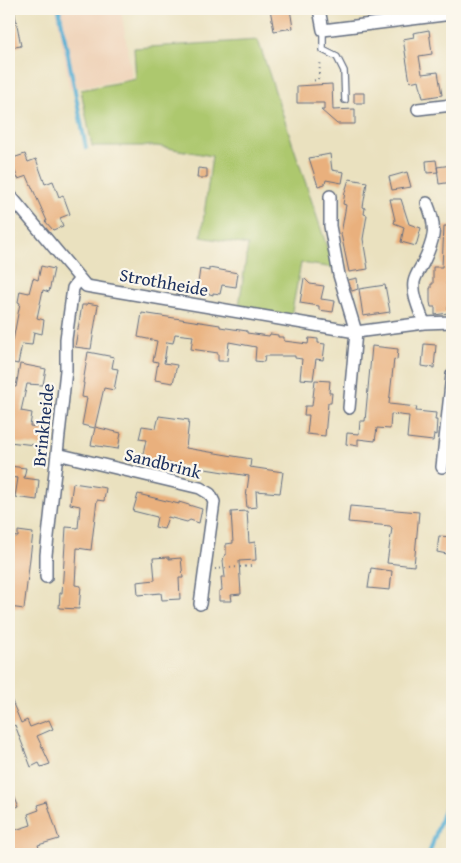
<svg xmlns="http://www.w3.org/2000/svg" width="461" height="863" viewBox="0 0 461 863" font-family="'Gentium Book Plus',serif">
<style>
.built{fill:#f0d5bc}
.green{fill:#adc86e;stroke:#647c66}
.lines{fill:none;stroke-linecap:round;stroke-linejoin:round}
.stream{stroke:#55aed3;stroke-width:4}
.building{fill:#e9b07d}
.lane-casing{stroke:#636d80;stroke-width:8}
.street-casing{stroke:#636d80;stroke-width:14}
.path{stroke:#636d80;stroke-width:2;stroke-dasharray:1 4;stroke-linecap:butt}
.lane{stroke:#fff;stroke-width:5.5}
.street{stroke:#fff;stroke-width:11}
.labels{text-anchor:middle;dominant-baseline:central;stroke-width:4.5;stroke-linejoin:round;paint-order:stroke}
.street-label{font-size:18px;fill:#1b2f5e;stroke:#fbf7ec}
</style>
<rect width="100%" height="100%" fill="#fbf7ec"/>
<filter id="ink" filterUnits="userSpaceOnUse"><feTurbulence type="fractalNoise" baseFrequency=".02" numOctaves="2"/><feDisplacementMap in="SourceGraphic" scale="10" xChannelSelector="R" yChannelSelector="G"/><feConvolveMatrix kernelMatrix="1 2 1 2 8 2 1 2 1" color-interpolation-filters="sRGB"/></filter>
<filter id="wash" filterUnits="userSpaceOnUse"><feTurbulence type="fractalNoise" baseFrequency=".0096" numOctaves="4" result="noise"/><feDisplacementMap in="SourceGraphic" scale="20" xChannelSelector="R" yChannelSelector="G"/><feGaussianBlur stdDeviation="1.12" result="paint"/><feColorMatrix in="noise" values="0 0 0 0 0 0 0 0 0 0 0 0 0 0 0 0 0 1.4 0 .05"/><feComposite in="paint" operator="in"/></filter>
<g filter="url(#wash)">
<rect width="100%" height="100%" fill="#eae1bf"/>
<path class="built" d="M56,9H121L132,78L69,89Z"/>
<path class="green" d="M258,40L334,268L301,263L291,316L239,306L248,245L201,237L212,156L157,146H92L81,90L136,79L134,48Z"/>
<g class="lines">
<path class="stream" d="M59,9L86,148
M429,854L452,786"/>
</g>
<g id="blocks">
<path class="building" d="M9,9H14L21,46L9,48Z
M270,9H290L293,28L274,31Z
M429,30L432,54L419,56L422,74L438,72L442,95L423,98L419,80L410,82L403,39L414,37L413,33Z
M332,84L333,110L355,109V124H337L321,110H324V103H297V86Z
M354,93H364V103H354Z
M25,154L28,162L36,159L45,184L53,181L59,197L63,195L70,214L60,218L63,226L53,230L45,221H47L27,176L18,179L10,159Z
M330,154L332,170L344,172L342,183L326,180L325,184L318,186L309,158Z
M436,160L438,172L427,173L426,161Z
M452,165V182L439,184L437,167Z
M198,168L207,169V178H197Z
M407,172L411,187L392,190L389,177Z
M349,179L367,182L363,207L365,208L364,214L367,215L363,239L368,269L349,272L341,234L346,205L343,204L345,192Z
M390,199H401L409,224L421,228L416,246L401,242L404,227L394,223L395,220Z
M444,226H452V264L446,284H451L452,303L451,307H448V313L435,315V307H431L430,302V288H431V284H433V267H442Z
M41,266L54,269L49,292L43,290L37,318L44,320L42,334L34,332L32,345L22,344L18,364L9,362V346L10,340L13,341L20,303L18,302L20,291L29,293L33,278L38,280Z
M209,268L238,273L236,287L222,285L220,294L213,293V295L197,290L200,269L209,271Z
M304,278L310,284L324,286L321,299L335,301L333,312L319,310V306L300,303Z
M357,278L358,289L352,291L348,280Z
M385,285L390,312L363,316L359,289Z
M87,303L98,305L91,349L75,347L82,305H87Z
M142,313L220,325V327L247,331V333L269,336L270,334L278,335V337H284V341L308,344L309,338L318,339V343L325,344L323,360L316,359L313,380L300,379L302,359L295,358V356H265L264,362L255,361L256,347L229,342L227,361H218V353L191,349L193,336L175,334L173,343L167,342L164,363L177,365L173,383L155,380L158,362L153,361L157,341L138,337Z
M424,344L436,345L434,368L422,366Z
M372,346L398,349L397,360L394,359L389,404L417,407L416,411L436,413L435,420H437L436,435L434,434L433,441L407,438L409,416L391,414L390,429L377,428L375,441L358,439V446L346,444L347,433L359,434L360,421H365Z
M88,352L114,357L112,368L118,369L114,390L104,388L95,427L121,433L118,449L91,445L95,428L82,425L87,398L82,397L84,383H83Z
M20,364L46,369L43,385L27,384L21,411L32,413L30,426L45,428L43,446L9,442V394L10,386L16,387Z
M315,380L330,381L329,393H332L331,403H328L325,436L307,434L309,415H304L305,406H312Z
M159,416L189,420L186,448L251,459L250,467L283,472L280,493L256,491L257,507L247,508L246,497L249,476L142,459L146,440L139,439L142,426L156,428Z
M9,466L26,468L24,478L39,480L37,500L15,497L18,478L9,477Z
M73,483L106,488L104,501L97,500L91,550L77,548L75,585L81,586L79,609L59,608L60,593H62L66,527L78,528L80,506L70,504Z
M138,494L179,504V502L202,509L199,523L190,520L187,522L168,517L164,529L155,527L157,517L133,511Z
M350,506L419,512L414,566L387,563L392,528L390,526L348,522Z
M247,511L249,543L255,542L256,560L239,561L241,594L231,595L232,601H219V591L222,590L221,577H225L223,561L224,556L226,555V544L233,543L231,512Z
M18,531L33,533L24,609L9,607V536L18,537Z
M439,536L452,537V555L437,552Z
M169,557V559L181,558L183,578H179L180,599L162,600L161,593L138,595L137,582L155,580L153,558Z
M371,568L392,571L390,590L368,588Z
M9,694L21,723L27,720L30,727L49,720L53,729L37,736L50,764L41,767L39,763L31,767L15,725L9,728Z
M9,781L19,806L9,810Z
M47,802L59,839L38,845L41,854H9V832L31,825L28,814L39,810L37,805Z"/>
</g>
</g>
<g filter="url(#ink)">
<use href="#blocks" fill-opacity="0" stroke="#636d80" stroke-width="1"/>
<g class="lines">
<defs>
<path id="lane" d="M323,30V50L337,57L344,71L345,100"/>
<path id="street" d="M319,9L323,30L452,14
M418,109L452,105
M9,194L86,286L356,332L424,323L452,322
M330,196V226L339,275L356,332L349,408
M424,323C420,311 412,295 414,282C415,276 419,270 422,265C434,241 438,229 427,203
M57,454L200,488L210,494L214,502L200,604
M442,467L452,375
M46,577V555L66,370V339L73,288L79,280"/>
</defs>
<use href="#lane" class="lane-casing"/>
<use href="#street" class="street-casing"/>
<path class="path" d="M309,81L318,80L321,60
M215,569L251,566"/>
<use href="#lane" class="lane"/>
<use href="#street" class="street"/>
</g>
</g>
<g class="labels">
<g class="street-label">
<text transform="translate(164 282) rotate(10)">Strothheide</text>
<text transform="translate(43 425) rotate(-84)">Brinkheide</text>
<text transform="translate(163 463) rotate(14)">Sandbrink</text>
</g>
</g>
<rect width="461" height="863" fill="none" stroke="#fbf7ec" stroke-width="30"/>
</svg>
